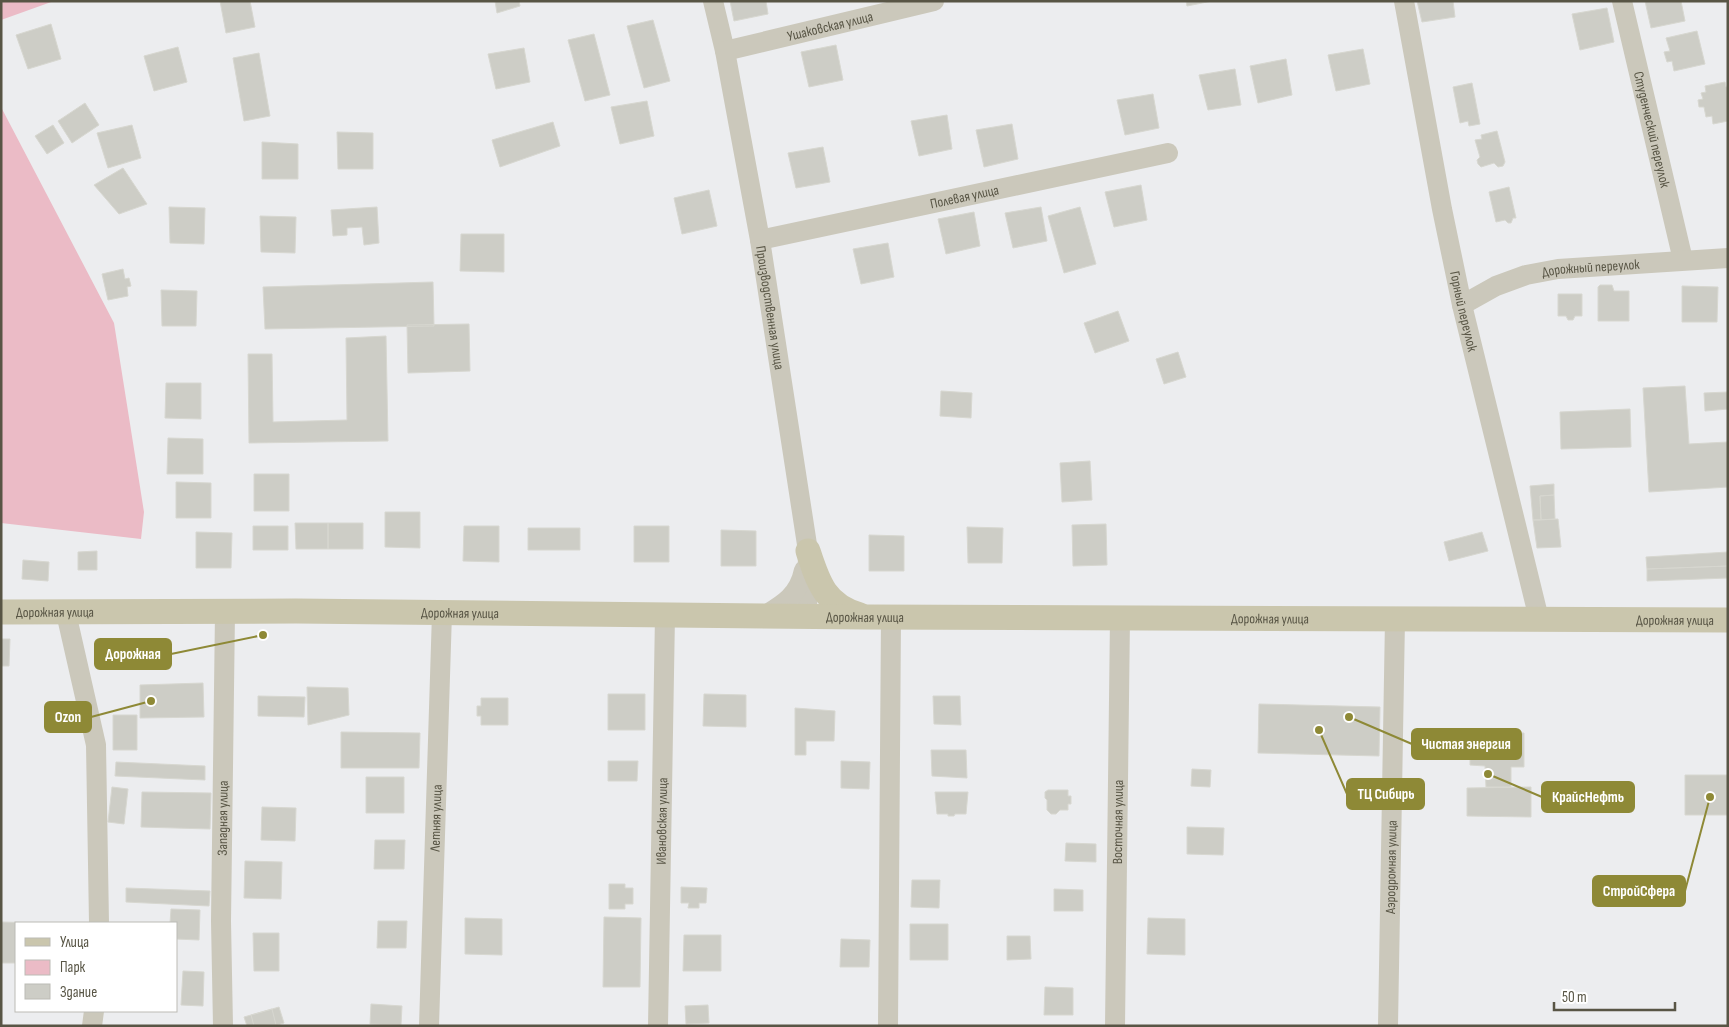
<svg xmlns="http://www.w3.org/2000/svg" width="1729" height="1027" viewBox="0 0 1729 1027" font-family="'Sofia Sans Condensed',sans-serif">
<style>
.green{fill:#ebbbc6}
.building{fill:#cdcdc6;stroke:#d7d7d0}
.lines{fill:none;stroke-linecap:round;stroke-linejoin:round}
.minor{stroke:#cbc8bb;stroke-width:20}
.major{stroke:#cac6ad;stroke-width:25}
.labels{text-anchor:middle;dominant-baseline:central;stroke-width:5;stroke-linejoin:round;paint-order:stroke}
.street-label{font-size:14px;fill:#585545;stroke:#fff}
.leader{fill:none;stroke:#8e8936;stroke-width:2}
.callout-dot{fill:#8e8936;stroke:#fff;stroke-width:2}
.callout{fill:#8e8936;stroke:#8e8936;stroke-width:2}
.callout-label{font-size:15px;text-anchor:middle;font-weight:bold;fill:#fff}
</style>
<rect width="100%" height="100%" fill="#ecedef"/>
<path class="green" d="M1,1H54L1,20Z
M1,107L114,323L144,512L141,539L1,523Z"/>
<path class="building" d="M220,1H250L255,27L226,33Z
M495,1H519L520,6L497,13Z
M730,1H766L768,14L734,21Z
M1186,1H1212L1187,6Z
M1417,1H1453L1455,17L1422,22Z
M1645,1H1681L1685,21L1651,28Z
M1607,8L1614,42L1580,50L1572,14Z
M653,20L670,81L644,88L627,26Z
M51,24L61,59L28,69L16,35Z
M1697,31L1705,64L1674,71L1672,61L1667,62L1664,52L1670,51L1666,38Z
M594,34L610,95L585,101L568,40Z
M836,45L843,80L809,87L801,52Z
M178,47L187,82L154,91L144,56Z
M524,48L530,82L496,89L488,54Z
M1363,49L1370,84L1336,91L1328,55Z
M259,53L270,116L244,121L233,58Z
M1286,59L1292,95L1258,103L1250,66Z
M1235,69L1241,105L1208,110L1199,75Z
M1725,82L1726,87H1728V121L1713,124L1712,116L1706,117L1704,107H1699L1698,100L1703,99L1701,93L1706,92L1705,86Z
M1472,83L1480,124L1469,126L1468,121L1460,123L1453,87Z
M1153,94L1159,128L1125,135L1117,100Z
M647,101L654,136L620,144L611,107Z
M85,103L99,125L72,143L58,121Z
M947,115L952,149L919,156L911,121Z
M553,122L560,146L500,167L492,140Z
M1012,124L1018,159L984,167L976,130Z
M53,125L64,143L47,154L35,136Z
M132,125L141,158L108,168L97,133Z
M1497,131L1505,162L1503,166L1498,167L1494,163L1481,167L1478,164L1477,160L1480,157L1475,140L1482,139L1481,135Z
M337,132L373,133V169H338Z
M262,142L298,144V179H262Z
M823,147L830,182L796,188L788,153Z
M123,168L147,204L119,214L94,185Z
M1141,185L1147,220L1114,227L1105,192Z
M1509,187L1516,218H1513L1511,223H1508L1505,220L1496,222L1489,192Z
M709,190L717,226L682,234L674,198Z
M169,207L205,208L204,244L170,243Z
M377,207L379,243L364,245L362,227L347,228V235L333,236L331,210Z
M1041,207L1047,241L1013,248L1005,213Z
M1080,207L1096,264L1064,273L1048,216Z
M974,212L980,246L946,254L938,219Z
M260,216L296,217L295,253L261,252Z
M461,234H504V272L460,271Z
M888,243L894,277L861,284L853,249Z
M123,269L125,279L129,278L131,286L127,287L128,296L108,300L102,274Z
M433,282L434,326L265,329L263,287Z
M1600,285H1612L1614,291H1629V321H1598V287Z
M1682,286L1718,287L1717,322H1682Z
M161,290L197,291L196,326H162Z
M1558,294H1582V316H1575L1573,320H1568L1566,316H1558Z
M1118,311L1129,341L1095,353L1084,323Z
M469,324L470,371L408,373L407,325Z
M386,336L388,441L249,443L248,354H272L273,422L347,420L346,338Z
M1178,352L1186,377L1164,384L1156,359Z
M166,383H201V419L165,418Z
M1685,386L1689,444L1728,442V487L1649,492L1643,388Z
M941,391L972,393L971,418L940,416Z
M1728,392V409L1705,411L1704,393Z
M1630,409L1631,447L1561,449L1560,412Z
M168,438L203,439V474H167Z
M1090,461L1092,500L1062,502L1060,463Z
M254,474H289V511H254Z
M176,482L211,483V518H176Z
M1554,484V495L1540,496L1541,520H1533L1530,486Z
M1554,495L1555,519L1541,520L1540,496Z
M385,512H420V548L385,547Z
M1558,519L1561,547L1537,548L1533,520Z
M295,523H328V549H296Z
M328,523H363V549H328Z
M1106,524L1107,565L1073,566L1072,525Z
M253,526H288V550H253Z
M464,526H499V562L463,561Z
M634,526H669V562H634Z
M967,527L1003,528L1002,563H968Z
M528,528H580V550H528Z
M721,530L756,531V566H721Z
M196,532L232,533L231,568H196Z
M1482,532L1488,551L1449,561L1444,542Z
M869,535L904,536V571H869Z
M97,551V570H78V552Z
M1728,552V566L1647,569L1646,557Z
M23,560L49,562L48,581L22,579Z
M1728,566V578L1647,581V569Z
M1,639H10L9,666H1Z
M203,683L204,717L140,718V685Z
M307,687L348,688L349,715L308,725Z
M608,694H645V730H608Z
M704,694L746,695V727L703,726Z
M258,696L305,697L304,717L258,716Z
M933,696H960L961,725L934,724Z
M481,698H508V725H481V716H477V706H481Z
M1259,704L1380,707L1379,756L1258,753Z
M795,708L835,711L834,741H806V755H795Z
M113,715H137V750H113Z
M341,732L420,733L419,768H341Z
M1470,733H1524V767H1511V787H1486L1485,766L1470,765Z
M931,750H966L967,778L932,776Z
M608,761H638L637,781H608Z
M841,761L870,762L869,789L841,788Z
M116,762L205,766V780L115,776Z
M1192,769L1211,770L1210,787L1191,786Z
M1685,775H1728V815H1685Z
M366,777H404V813H366Z
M112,787L128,789L124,824L108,822Z
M1531,787V817L1467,816V788Z
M1048,790H1068V796H1071V804H1068V810H1060L1056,814H1051L1047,810V800L1045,798V792Z
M142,792L211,793L210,829L141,827Z
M935,792H968L966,814H955L954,816H948V814H937Z
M262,807L296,808L295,841L261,840Z
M1187,827L1224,828L1223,855L1187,854Z
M375,840H405L404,869H374Z
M1066,843L1096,844V862L1065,861Z
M245,861L282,862L281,899L244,898Z
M912,880H940L939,908L911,907Z
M609,884H625V888H633V904H625V909H609Z
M681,887L707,888L706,903H699V908H688L689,903H681Z
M126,888L210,891L209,906L126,902Z
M1054,889L1083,890V911H1054Z
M171,909L200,910L199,940L176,939V923H170Z
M604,917L641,918L640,987H603Z
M465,918L502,919V955L465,954Z
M1148,918L1185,919V955L1147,954Z
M378,921H407L406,948H377Z
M1,922L41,923H16V963H1Z
M910,924H948V960H910Z
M253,933H279V971H254Z
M684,935H721V971H683Z
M1007,936H1030L1031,959L1007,960Z
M841,939L870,940L869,967H840Z
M183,971L204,972L203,1006L181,1005Z
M1045,987L1073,988V1015H1044Z
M371,1004L402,1006L401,1025L370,1024Z
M708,1005L709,1023L686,1024L685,1006Z
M279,1007L284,1023L274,1026H254L251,1015Z
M272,1009L276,1025L247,1026L244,1017Z"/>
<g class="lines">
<g class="minor">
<path id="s1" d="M713,1L725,51L760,240L808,551L807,617"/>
<path id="s2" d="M1404,1L1442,209L1462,305L1539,619"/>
<path id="s3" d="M1622,1L1683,260"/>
<path id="s4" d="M725,51L934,1"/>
<path id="s5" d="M760,240L1168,153"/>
<path id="s6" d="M1462,305L1496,286L1526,275L1558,269L1728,258"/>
<path d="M66,613L96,745L99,923"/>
<path d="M764,616C784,604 799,595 804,570"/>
<path d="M92,1026L94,1011"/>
<path id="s7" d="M223,1026L221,921L225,612"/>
<path id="s8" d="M429,1026L442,613"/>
<path id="s9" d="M658,1026L665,615"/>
<path d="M888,1026L891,617"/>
<path id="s10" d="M1115,1026L1120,618"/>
<path id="s11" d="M1388,1026L1395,619"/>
</g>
<g class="major">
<path d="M808,551C818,582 825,605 860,615"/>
<path id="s12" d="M1,612L296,611L867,617L1728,620"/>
</g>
</g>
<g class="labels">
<g class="street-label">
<text stroke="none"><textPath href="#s4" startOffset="108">Ушаковская улица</textPath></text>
<text stroke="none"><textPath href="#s3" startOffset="132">Студенческий переулок</textPath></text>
<text stroke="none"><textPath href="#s5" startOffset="209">Полевая улица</textPath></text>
<text stroke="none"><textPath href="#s6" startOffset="136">Дорожный переулок</textPath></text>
<text stroke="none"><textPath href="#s1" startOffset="312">Производственная улица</textPath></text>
<text stroke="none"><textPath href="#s2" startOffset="316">Горный переулок</textPath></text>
<text stroke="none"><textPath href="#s12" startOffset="54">Дорожная улица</textPath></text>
<text stroke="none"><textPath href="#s12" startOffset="459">Дорожная улица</textPath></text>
<text stroke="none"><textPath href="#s12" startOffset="864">Дорожная улица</textPath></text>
<text stroke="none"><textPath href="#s12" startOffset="1269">Дорожная улица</textPath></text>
<text stroke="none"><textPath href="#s12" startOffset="1674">Дорожная улица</textPath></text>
<text stroke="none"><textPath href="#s7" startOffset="208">Западная улица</textPath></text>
<text stroke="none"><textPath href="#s8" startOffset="208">Летняя улица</textPath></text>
<text stroke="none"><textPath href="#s9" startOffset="205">Ивановская улица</textPath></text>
<text stroke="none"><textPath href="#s10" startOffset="204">Восточная улица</textPath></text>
<text stroke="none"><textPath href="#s11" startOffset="159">Аэродромная улица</textPath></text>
</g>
</g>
<path class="leader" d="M263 635L171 654M151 701L91 717M1349 717L1412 744M1319 730L1347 794M1488 774L1542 797M1710 797L1685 891"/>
<g class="callout-dot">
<circle cx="263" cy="635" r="5"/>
<circle cx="151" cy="701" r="5"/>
<circle cx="1349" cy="717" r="5"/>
<circle cx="1319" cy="730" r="5"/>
<circle cx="1488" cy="774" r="5"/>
<circle cx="1710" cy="797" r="5"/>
</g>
<g class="callout">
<rect x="95" y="639" width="76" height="30" rx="5"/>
<rect x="45" y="702" width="46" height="30" rx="5"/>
<rect x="1412" y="729" width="109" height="30" rx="5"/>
<rect x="1347" y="779" width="77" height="30" rx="5"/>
<rect x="1542" y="782" width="92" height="30" rx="5"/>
<rect x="1593" y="876" width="92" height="30" rx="5"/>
</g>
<g class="callout-label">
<text x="133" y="659">Дорожная</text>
<text x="68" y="722">Ozon</text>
<text x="1466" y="749">Чистая энергия</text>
<text x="1386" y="799">ТЦ Сибирь</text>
<text x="1588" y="802">КрайсНефть</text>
<text x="1639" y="896">СтройСфера</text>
</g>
<rect width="1729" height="1027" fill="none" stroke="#585545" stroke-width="5"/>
<rect x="15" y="922" width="162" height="90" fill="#ffffff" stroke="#bcbbb5"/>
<rect x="25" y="938" width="25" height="8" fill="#cac6ad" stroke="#bcbbb5"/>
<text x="60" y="947" font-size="15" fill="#585545">Улица</text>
<rect x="25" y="960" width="25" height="15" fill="#ebbbc6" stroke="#bcbbb5"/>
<text x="60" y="972" font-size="15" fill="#585545">Парк</text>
<rect x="25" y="984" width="25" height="15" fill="#cdcdc6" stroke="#bcbbb5"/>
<text x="60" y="997" font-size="15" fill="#585545">Здание</text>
<path d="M1554 1002v8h121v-8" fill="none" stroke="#585545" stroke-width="2.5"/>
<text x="1562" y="1002" font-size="15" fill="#585545" stroke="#ffffff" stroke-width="4" paint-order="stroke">50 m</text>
</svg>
